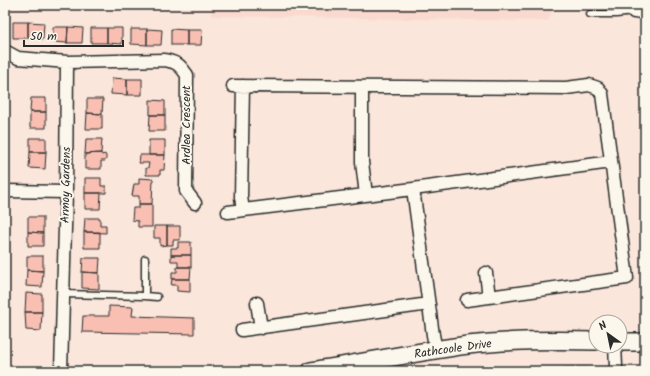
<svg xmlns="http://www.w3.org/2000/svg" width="650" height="376" viewBox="0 0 650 376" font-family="Kalam,sans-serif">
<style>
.built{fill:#fadacf}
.building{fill:#f9bfb2;stroke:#2b2b2b}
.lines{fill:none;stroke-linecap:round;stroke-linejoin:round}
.lane-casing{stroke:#2b2b2b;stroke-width:9}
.street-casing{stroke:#2b2b2b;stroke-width:15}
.secondary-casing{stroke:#2b2b2b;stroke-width:20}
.lane{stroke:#fbf7ec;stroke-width:6}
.street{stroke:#fbf7ec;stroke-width:12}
.secondary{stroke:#fbf7ec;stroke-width:17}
.labels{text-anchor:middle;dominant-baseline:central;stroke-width:4;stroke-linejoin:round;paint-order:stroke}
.street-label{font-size:12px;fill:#2b2b2b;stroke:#fbf7ec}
</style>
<rect width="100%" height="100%" fill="#fae6db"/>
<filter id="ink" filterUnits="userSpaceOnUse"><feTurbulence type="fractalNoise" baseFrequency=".025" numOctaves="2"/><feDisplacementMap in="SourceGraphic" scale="8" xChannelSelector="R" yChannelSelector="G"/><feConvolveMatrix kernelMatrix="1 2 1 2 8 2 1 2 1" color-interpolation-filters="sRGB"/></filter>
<g filter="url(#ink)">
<path class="built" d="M212,5H555L548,21L211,16Z"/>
<path class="building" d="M13,22H28V38H13Z
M28,22L44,23L43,39L28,38Z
M53,27H68L67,43L53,42Z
M68,27L83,28L82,43H67Z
M91,28H107V43H91Z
M107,28H122V44L107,43Z
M131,29H147V45L131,44Z
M147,29L162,30L161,45H147Z
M171,29L187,30V45H171Z
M187,30H202L201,45H187Z
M112,78L127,79V95L111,94Z
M127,79H142V95H127Z
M31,98H46V112H30Z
M87,99H103L102,114L87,113Z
M150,100L165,101V115H150Z
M30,112H46V128H30Z
M87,113L102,114V129H86Z
M150,115H165V131H149Z
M30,138H46V152H30Z
M86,139H102L101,153L85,154Z
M149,140H165V155H149Z
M30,152H46L45,169L29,168Z
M101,153L102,155L105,154L106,156V159L105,161H101V169H85V154Z
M140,155H165L164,170H160V175H146V168H148L149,163H139Z
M85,178H101V186H106V193H85Z
M139,178L153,179L152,204H139V196H132L134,184H139Z
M85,193H101L100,209H85Z
M139,204H152V227H138V221L132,220L133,208H139Z
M28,217H43V233L28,232Z
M85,218H100V225H106V233L84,232Z
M154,226H167V245L160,246V238H154Z
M167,226H180V240H173V245H167Z
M28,232L43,233V246H28Z
M84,232H100V248H84Z
M178,242H191V255H171V248H178Z
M171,255H191V267H178V261H171Z
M27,256H43V271L27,270Z
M83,258H100L99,273L82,272Z
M177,267H191L190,279H172V272H177Z
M27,270L43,271L42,287L26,286Z
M82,272L99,273V289L82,288Z
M172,279H190V292L177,291V285H171Z
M26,293L42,294V312H25Z
M109,306L133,307L132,316L194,318V334L82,332L83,316H109Z
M25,312H42L41,331L26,330Z
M539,368V370H547V371H515V370Z
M564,368H588V369H595V371H557V370H564Z"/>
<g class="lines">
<defs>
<path id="lane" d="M590,14H616L634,12
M63,294L145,296V259
M145,296L157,297"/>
<path id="street" d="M634,12L645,10
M5,51L18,58L67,62L66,192L61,371
M67,62L165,60C178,63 179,64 187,75L186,191L195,203
M233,86L566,88L589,85L598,88L602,94L627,278L467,300
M243,86L241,197L243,210
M362,87V162L366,195
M413,189L433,335L436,350
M5,191L66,192
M228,212L413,189L611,162
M486,273L489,297
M257,303L261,328
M242,330L429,304
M614,371L616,366L615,346"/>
<path id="secondary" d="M620,342H645
M311,371C363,363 415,352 468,345C510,340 553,340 596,341"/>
</defs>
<use href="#lane" class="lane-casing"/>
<use href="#street" class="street-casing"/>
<use href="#secondary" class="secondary-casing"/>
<use href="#lane" class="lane"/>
<use href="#street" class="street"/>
<use href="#secondary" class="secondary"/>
</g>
</g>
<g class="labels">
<g class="street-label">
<text transform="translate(186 125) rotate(-90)">Ardlea Crescent</text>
<text transform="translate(66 185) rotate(-89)">Armoy Gardens</text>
<text transform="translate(453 349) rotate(-8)">Rathcoole Drive</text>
</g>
</g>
<rect width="650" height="376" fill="none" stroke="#fbf7ec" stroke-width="20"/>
<rect x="10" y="10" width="630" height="356" fill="none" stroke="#2b2b2b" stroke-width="1.5" filter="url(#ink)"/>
<g transform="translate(608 334) rotate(327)"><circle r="19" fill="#fbf7ec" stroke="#a8a59f"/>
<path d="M0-3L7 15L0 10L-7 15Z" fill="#2b2b2b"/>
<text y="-6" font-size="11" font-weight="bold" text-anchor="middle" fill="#2b2b2b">N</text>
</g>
<path d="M24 40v6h99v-6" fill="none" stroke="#2b2b2b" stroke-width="2"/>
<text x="30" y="40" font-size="12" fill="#2b2b2b" stroke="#fbf7ec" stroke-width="3" paint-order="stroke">50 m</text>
</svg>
